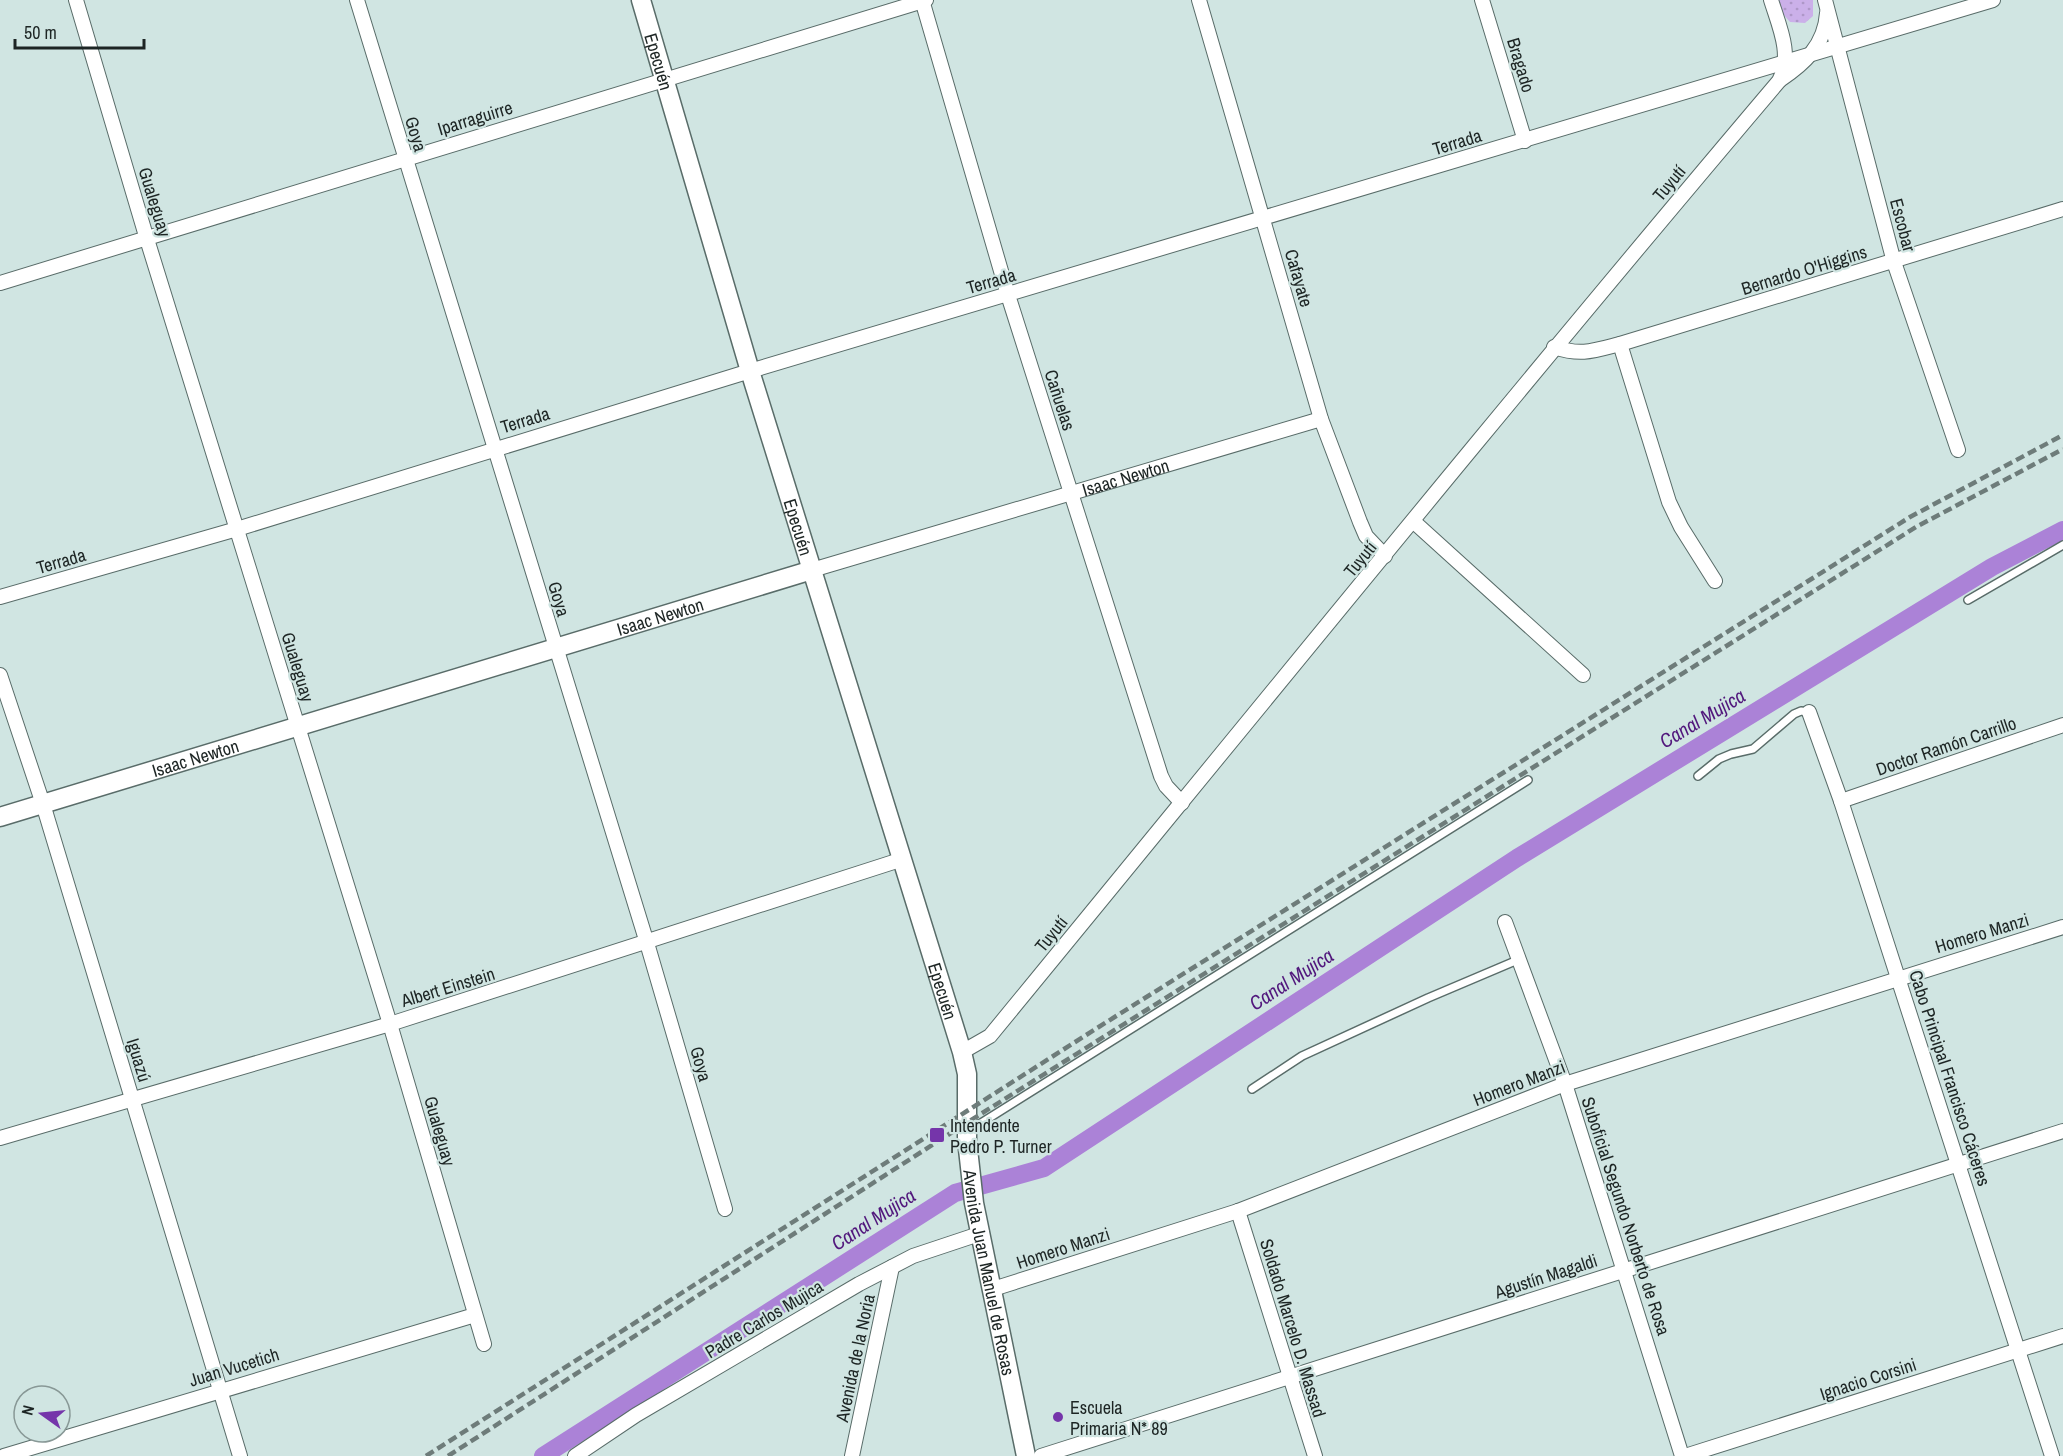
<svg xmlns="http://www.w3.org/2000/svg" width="2063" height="1456" viewBox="0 0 2063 1456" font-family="'Archivo Narrow',sans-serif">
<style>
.grass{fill:url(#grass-dots)}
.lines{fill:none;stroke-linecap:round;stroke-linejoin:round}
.canal{stroke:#ab82d7;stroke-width:18}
.service-casing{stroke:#596c69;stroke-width:10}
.minor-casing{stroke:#596c69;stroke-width:16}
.tertiary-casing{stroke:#596c69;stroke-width:21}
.service{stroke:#fff;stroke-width:7}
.minor{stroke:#fff;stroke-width:14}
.tertiary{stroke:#fff;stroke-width:18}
.rail{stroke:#6e7c7a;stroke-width:4.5;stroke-dasharray:9 4.5;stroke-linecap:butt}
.poi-dot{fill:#7535aa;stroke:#d0e5e2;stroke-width:2}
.labels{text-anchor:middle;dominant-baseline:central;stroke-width:4.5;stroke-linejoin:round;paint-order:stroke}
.street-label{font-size:18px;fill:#1d2524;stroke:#d0e5e2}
.poi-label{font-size:18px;fill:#1d2524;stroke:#d0e5e2;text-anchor:start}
.water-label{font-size:20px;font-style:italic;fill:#51177c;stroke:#d0e5e2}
</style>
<defs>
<pattern id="grass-dots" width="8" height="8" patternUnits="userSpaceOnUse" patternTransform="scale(1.5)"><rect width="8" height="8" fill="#cbb0e9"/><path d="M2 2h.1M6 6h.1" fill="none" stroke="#ae97c8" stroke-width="1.8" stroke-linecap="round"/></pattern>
</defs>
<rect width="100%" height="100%" fill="#d0e5e2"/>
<path class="grass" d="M1779,0H1813V16L1805,23L1790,22L1783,14Z"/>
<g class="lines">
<path class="canal" d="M543,1456L955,1193L1044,1168L1517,858L1992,567L2063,530"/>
<defs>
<path id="service" d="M1968,600L2063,545
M1698,776L1719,759L1731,754L1753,749L1794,714L1801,711L1809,712
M1252,1089L1302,1056L1428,998L1520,959
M970,1130L1528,780"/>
<g id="minor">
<path d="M76,0L146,236L390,1024L484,1344"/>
<path d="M357,0L647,943L725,1209"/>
<path d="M922,0L1008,295L1161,776L1166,786L1182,803"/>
<path d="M1199,0L1321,419L1360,522L1366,536L1385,556"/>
<path d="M1482,0L1525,141"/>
<path d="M1825,0L1894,262L1958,450"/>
<path d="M1780,80C1804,64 1825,45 1827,13"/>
<path d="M0,283L926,0"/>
<path d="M1620,344L1669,502L1681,527L1715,581"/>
<path d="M1554,347C1581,356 1593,351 1620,344L2063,209"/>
<path d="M1413,521L1583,675"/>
<path id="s1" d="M812,570L1321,419"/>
<path d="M0,597L237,529L750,371L1993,0"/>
<path d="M0,675L43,804L240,1456"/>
<path d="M1809,712L1841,801L2052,1456"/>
<path d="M1841,801L2063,725"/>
<path d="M1505,922L1565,1084L1682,1456"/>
<path d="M962,1052L990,1036C1252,717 1512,396 1779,81C1793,55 1779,26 1771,0"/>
<path d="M0,1138L390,1024L903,859"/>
<path d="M1238,1211L1315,1456"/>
<path d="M993,1289L1238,1211L1565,1084L2063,927"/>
<path d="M4,1456L475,1315"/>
<path d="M575,1456L636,1415L859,1284L913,1256L982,1233"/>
<path d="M852,1456L892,1267"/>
<path d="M1041,1456L2063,1131"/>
<path d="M1685,1456L2063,1336"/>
</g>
<g id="tertiary">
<path id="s2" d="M641,0L750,371L962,1052L967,1074V1140L974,1203L1026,1456"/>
<path id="s3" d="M0,817L812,570"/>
</g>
</defs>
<use href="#service" class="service-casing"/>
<use href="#minor" class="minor-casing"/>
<use href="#tertiary" class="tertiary-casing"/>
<use href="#service" class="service"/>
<use href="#minor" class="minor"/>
<use href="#tertiary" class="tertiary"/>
<path class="rail" d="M426,1456L1094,1030L1910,517L2063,435
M448,1456L968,1122L1916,527L2063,449"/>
</g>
<g class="poi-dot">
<rect x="929" y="1127" width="16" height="16" rx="3"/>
<circle cx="1058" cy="1417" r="6"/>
</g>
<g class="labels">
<g class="street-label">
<text stroke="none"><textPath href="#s2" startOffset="64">Epecuén</textPath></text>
<text transform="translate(1521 65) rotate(73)">Bragado</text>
<text transform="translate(475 118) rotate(-17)">Iparraguirre</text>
<text transform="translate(416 134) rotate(73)">Goya</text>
<text transform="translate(1457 142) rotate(-17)">Terrada</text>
<text transform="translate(1669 183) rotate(-50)">Tuyutí</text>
<text transform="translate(155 202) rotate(73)">Gualeguay</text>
<text transform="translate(1903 225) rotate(75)">Escobar</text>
<text transform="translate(1804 270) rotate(-17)">Bernardo O'Higgins</text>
<text transform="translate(1299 278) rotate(74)">Cafayate</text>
<text transform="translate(991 281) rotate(-16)">Terrada</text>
<text transform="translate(1060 400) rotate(72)">Cañuelas</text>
<text transform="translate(525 420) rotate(-17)">Terrada</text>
<text stroke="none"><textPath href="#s1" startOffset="327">Isaac Newton</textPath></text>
<text stroke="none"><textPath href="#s2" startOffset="550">Epecuén</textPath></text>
<text transform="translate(1360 559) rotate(-51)">Tuyutí</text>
<text transform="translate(61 561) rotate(-16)">Terrada</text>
<text transform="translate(559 599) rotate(73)">Goya</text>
<text stroke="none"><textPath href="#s3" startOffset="690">Isaac Newton</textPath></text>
<text transform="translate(298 667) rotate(73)">Gualeguay</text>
<text transform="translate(1946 746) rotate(-19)">Doctor Ramón Carrillo</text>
<text stroke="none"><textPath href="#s3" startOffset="204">Isaac Newton</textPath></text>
<text transform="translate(1982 933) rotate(-17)">Homero Manzi</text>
<text transform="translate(1051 934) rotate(-51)">Tuyutí</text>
<text transform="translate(448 987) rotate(-17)">Albert Einstein</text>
<text stroke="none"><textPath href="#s2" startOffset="1036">Epecuén</textPath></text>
<text transform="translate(139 1060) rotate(73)">Iguazú</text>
<text transform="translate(701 1064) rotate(74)">Goya</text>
<text transform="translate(1950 1078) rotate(72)">Cabo Principal Francisco Cáceres</text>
<text transform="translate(1519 1083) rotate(-21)">Homero Manzi</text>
<text transform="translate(440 1131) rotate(74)">Gualeguay</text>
<text transform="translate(1626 1216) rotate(72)">Suboficial Segundo Norberto de Rosa</text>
<text transform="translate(1063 1248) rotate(-18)">Homero Manzi</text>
<text stroke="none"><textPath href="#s2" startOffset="1323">Avenida Juan Manuel de Rosas</textPath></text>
<text transform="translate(1546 1276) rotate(-18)">Agustín Magaldi</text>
<text transform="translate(764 1319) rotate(-31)">Padre Carlos Mujica</text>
<text transform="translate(1293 1328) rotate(73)">Soldado Marcelo D. Massad</text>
<text transform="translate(855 1358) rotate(-78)">Avenida de la Noria</text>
<text transform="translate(234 1367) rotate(-17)">Juan Vucetich</text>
<text transform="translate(1868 1379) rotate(-18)">Ignacio Corsini</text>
</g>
<g class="poi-label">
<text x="950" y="1125">Intendente<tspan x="950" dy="21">Pedro P. Turner</tspan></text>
<text x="1070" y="1407">Escuela<tspan x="1070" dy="21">Primaria N* 89</tspan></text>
</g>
<g class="water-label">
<text transform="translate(1702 718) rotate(-31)">Canal Mujica</text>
<text transform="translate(1291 979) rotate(-33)">Canal Mujica</text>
<text transform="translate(873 1219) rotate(-33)">Canal Mujica</text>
</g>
</g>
<g transform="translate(42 1414) rotate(285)"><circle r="28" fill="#d0e5e2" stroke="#889896" stroke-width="1.5"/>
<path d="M0-4.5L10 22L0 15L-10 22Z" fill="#7535aa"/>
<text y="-9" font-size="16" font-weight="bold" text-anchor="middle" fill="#1d2524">N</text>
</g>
<path d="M15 39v9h129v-9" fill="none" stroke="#1d2524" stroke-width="3"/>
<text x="24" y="39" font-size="18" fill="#1d2524" stroke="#d0e5e2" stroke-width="4.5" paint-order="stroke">50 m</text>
</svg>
